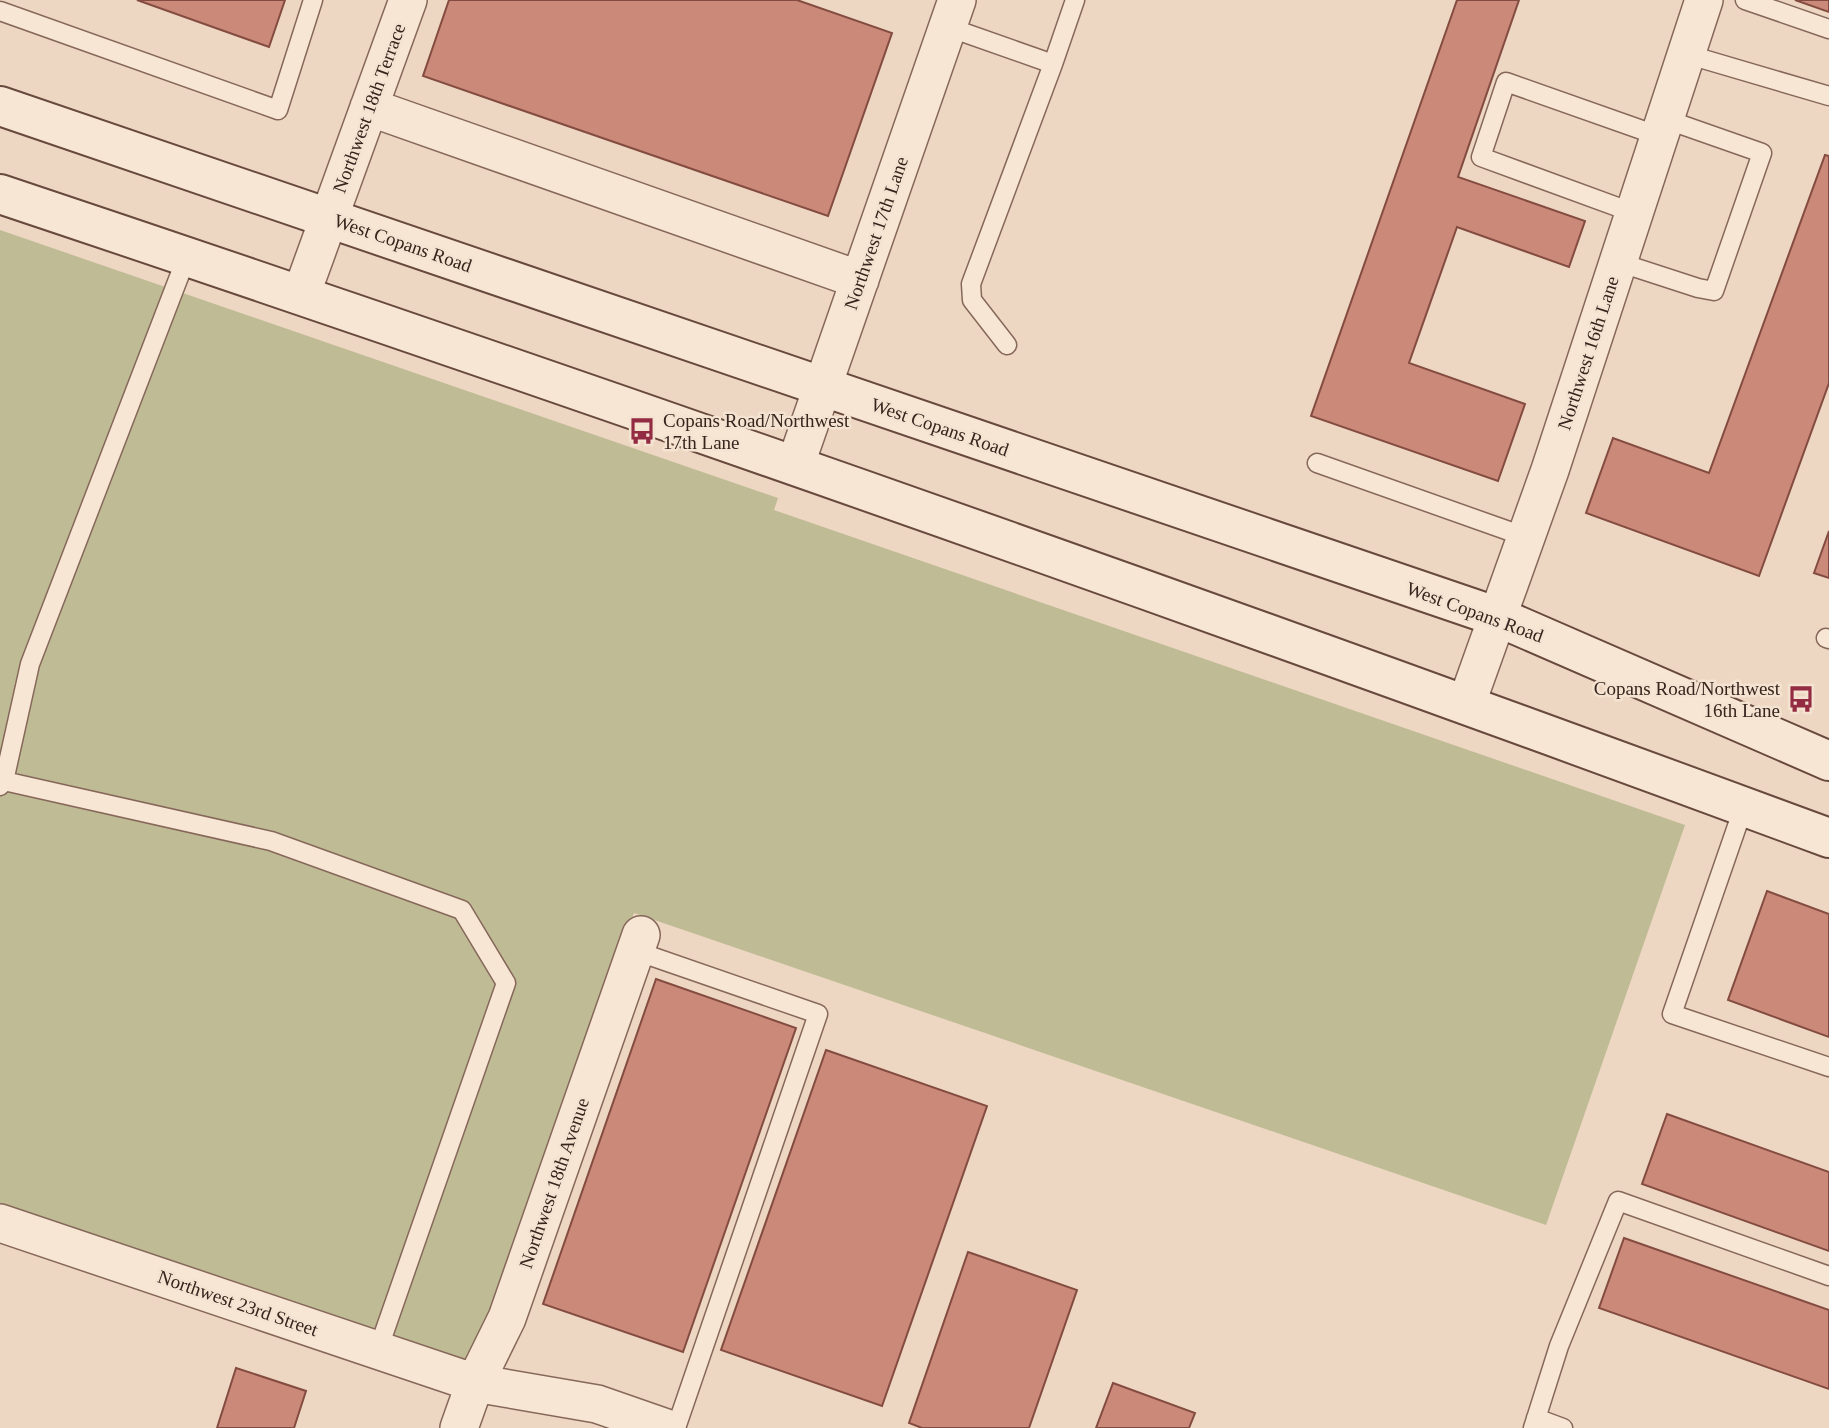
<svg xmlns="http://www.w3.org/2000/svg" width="1829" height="1428" viewBox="0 0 1829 1428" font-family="'Times New Roman',serif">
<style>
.cemetery{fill:#bfbb95}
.building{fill:#ca8979;stroke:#844c40;stroke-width:2}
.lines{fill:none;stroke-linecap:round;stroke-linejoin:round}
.service-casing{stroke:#86685a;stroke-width:21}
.minor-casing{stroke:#86685a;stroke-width:40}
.secondary-casing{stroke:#67493d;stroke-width:42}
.service{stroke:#f8e6d5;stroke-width:18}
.minor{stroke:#f8e6d5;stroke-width:37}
.secondary{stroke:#f8e6d5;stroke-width:38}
.labels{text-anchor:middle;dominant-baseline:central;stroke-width:5;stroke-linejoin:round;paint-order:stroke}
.street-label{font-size:19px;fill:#36241d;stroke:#f4e3d1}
.poi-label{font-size:19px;fill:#36241d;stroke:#f4e3d1;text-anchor:start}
</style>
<rect width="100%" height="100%" fill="#edd7c2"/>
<path class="cemetery" d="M0,230L778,498L774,510L1685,825L1546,1225L634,913L476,1366L0,1203Z"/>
<path class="building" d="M137,0H285L269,47Z
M449,0H797L892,33L828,216L423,76Z
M1457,0H1519L1458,177L1585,221L1569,267L1457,227L1409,363L1525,404L1498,481L1311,416Z
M1795,0H1829V12Z
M1825,155L1829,156V383L1759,576L1586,513L1613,438L1709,473Z
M1829,531V578L1814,573Z
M1767,891L1829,914V1037L1728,1000Z
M656,979L796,1028L683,1352L543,1304Z
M826,1050L987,1106L882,1406L721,1350Z
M1667,1114L1829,1172V1251L1642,1184Z
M1624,1238L1829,1310V1389L1599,1308Z
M968,1252L1077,1290L1029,1428H922L909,1423Z
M236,1368L306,1391L294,1428H217Z
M1113,1383L1195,1413L1189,1428H1096Z"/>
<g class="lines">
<defs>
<path id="service" d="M1745,0L1829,29
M0,11L278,110L313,0
M948,27L1053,64L1075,0
M1686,54L1829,96
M1634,213L1481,157L1506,82L1659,136
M1618,262L1698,288L1714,291L1762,153L1665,119
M1007,345L972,300L971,284L1053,64
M1317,463L1526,537
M1826,638L1829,639
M4,781L271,841L462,910L506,983L378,1350
M0,786L4,781L30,664L187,256
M1744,806L1672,1014L1829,1067
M636,951L818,1014L676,1428
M1536,1418L1563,1428
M1533,1428L1559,1346L1618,1201L1829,1276"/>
<path id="minor" d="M369,107L860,280
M301,295L408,0
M795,466L957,0
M1466,705L1550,470L1704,0
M0,1223L475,1383L597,1404L666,1428
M459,1428L475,1383L507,1318L641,935"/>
<path id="secondary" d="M0,106L1498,617L1829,761
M0,194C613,399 1223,614 1829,838"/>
</defs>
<use href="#service" class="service-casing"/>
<use href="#minor" class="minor-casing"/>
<use href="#secondary" class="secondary-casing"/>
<use href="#service" class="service"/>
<use href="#minor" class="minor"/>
<use href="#secondary" class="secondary"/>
</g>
<defs>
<symbol id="bus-bare" viewBox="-9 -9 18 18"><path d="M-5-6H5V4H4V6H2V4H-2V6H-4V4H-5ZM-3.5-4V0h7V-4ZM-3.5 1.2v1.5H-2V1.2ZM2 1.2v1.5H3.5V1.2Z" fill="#932b42" stroke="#f4e3d1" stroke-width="2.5" paint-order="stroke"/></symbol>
</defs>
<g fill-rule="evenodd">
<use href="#bus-bare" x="623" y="412" width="38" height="38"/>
<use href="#bus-bare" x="1782" y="680" width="38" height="38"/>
</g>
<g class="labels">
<g class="street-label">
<text transform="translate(369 108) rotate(-70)">Northwest 18th Terrace</text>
<text transform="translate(876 233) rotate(-71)">Northwest 17th Lane</text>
<text transform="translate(403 243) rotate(19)">West Copans Road</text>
<text transform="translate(1588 353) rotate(-72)">Northwest 16th Lane</text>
<text transform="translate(940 427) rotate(19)">West Copans Road</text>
<text transform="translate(1475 612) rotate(20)">West Copans Road</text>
<text transform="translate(554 1183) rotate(-71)">Northwest 18th Avenue</text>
<text transform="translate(238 1303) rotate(19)">Northwest 23rd Street</text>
</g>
<g class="poi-label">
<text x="663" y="420">Copans Road/Northwest<tspan x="663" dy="22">17th Lane</tspan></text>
<text x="1780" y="688" text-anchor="end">Copans Road/Northwest<tspan x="1780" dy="22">16th Lane</tspan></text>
</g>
</g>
</svg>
